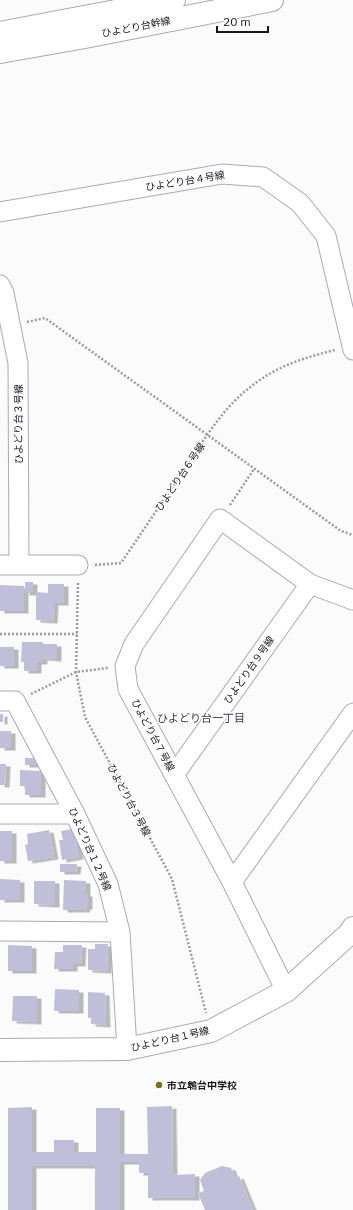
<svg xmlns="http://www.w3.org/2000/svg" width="353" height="1210" viewBox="0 0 353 1210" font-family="'IBM Plex Sans','Noto Sans JP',sans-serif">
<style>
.building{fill:#c0bfd9;filter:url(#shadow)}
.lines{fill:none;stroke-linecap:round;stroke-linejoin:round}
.street-casing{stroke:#aaa8c2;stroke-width:21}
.secondary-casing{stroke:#aaa8c2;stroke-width:24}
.path{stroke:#9b9b9f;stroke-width:2.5;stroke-dasharray:2 2;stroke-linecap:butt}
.street{stroke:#fff;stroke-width:19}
.secondary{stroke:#fff;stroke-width:22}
.poi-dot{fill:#797418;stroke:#fff;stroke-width:1.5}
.labels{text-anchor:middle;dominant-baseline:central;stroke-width:3;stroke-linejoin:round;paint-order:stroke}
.street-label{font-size:10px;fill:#171720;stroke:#fff}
.poi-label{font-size:10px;font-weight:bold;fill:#171720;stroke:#fff;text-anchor:start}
.neighbourhood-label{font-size:11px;fill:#3b394f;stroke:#fff}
</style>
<defs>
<filter id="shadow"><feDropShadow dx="4.5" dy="2.5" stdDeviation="0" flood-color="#0004"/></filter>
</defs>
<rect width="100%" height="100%" fill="#fbfbfb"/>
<path class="building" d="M25,582H33V593H25Z
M48,584H64V603H54L53,621L36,620V592L48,593Z
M0,585L24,586V611H0Z
M22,642H43V644H57V659L43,658V662H37V671H24V662H21Z
M0,647H14V666H0Z
M0,714H3V722H0Z
M0,731H11V748H0Z
M25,758H38L39,765H25Z
M0,764H6L5,785H0Z
M20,770L41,771V795H25V786H20Z
M72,829L73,838H75L79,857L62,860L59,840H63L61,831Z
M49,830L54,857L28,861L25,845L28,844L27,834Z
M0,831H12V861H0Z
M60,864H77L76,872H60Z
M0,879L20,880V900H0Z
M64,880L86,881V894H88V907H86L85,910H63Z
M34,881H55V905L34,904Z
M95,944H108L107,971L88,970V949H95Z
M8,945L32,946V971H8Z
M63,945H82L81,964H73V969H54L55,952H63Z
M55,989L79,990V1011H54Z
M88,992L105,993L106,1025L91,1024V1018H88Z
M13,996H37V1022L12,1021Z
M172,1106L173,1175L195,1174V1198H148V1173H139V1162H120V1210H95V1166H32V1210H8V1108L32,1107V1152H54V1140H74V1152H96V1108H120V1154H148L147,1107Z
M222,1166L231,1168L235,1178L239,1176L253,1210H205L198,1193L204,1191L200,1180L205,1173Z"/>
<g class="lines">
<defs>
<path id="street" d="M0,212L222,174L263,177L300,203L326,236L353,350
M0,285L4,293L18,363L19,564
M0,565H78
M0,701H15L75,814L108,884L120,932L127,1049
M174,775L310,584
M0,814H75
M232,882L353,713
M0,931L120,932
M286,991L232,882L128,689L125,666L134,644L220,519L310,584L353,600"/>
<path id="secondary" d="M0,33L174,0
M0,52L85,37L272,0
M0,1050L127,1049L211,1031L286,991L349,934L353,928"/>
</defs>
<use href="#street" class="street-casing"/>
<use href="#secondary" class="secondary-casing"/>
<path class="path" d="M27,322L45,318L341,531L353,535
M230,505L254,469
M95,565L121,563C142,532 163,501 184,470C205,438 225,404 257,382C280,365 307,357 335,350
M78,583L76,672L85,717L172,879L206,1013
M0,634H77
M31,694L76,672L108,668"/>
<use href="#street" class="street"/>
<use href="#secondary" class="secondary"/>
</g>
<circle class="poi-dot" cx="159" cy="1085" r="4"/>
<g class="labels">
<g class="street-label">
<text transform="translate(136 27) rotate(-11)">ひよどり台幹線</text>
<text transform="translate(185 181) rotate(-9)">ひよどり台４号線</text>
<text transform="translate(18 424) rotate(-90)">ひよどり台３号線</text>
<text transform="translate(180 477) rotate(-56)">ひよどり台６号線</text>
<text transform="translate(249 670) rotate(-55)">ひよどり台９号線</text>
<text transform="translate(153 735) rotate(62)">ひよどり台７号線</text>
<text transform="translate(129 800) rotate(62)">ひよどり台３号線</text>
<text transform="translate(90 849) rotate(66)">ひよどり台１２号線</text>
<text transform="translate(170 1039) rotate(-13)">ひよどり台１号線</text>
</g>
<g class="poi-label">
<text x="167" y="1085">市立鵯台中学校</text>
</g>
<g class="neighbourhood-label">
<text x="201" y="718">ひよどり台一丁目</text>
</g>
</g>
<path d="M217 26v6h51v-6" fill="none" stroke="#171720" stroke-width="2"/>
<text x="223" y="26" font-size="12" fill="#171720" stroke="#ffffff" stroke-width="3" paint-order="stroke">20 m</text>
</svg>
